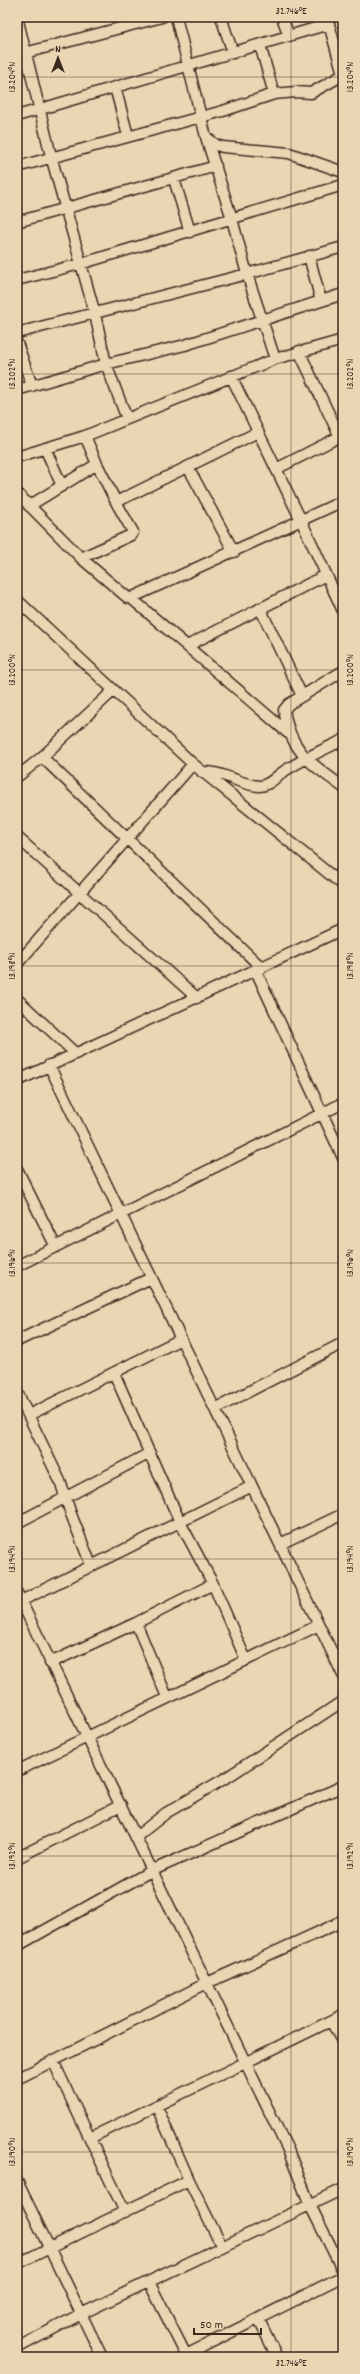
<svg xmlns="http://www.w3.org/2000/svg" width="360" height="2374" viewBox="0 0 360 2374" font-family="Dekko,sans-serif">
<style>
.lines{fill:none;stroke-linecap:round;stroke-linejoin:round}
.minor-casing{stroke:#3b2a1e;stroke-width:13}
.minor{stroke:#ebd6b4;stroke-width:10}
.ticks{fill:none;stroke:#3b2a1e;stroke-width:1;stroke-opacity:0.45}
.neatline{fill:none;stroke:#3b2a1e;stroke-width:1.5}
.ticks-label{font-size:10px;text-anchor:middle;fill:#3b2a1e}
</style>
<rect width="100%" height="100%" fill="#ebd6b4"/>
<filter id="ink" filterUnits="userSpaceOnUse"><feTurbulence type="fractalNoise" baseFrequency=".025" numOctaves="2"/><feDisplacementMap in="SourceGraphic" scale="8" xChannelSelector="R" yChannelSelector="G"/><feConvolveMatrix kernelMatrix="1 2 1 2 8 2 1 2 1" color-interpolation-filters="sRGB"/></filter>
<g filter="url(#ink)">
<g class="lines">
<defs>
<path id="minor" d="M17,17L51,156L95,314L106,364L127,419
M176,17L206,137L232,219L247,274L275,359
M221,17L233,53
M282,17L289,36
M327,17L343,74
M260,45L274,94
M17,55L162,17
M115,87L128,136
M17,116L329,24
M206,137L216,145L223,147L289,153L343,172
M17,167L223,111L274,94L296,92L311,93L343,75
M174,179L190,232
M17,222L216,166
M309,256L321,301
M17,280L80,264L343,185
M17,333L247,274L343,247
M17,343L32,386
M299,351L340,437
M231,376L301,520L343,611
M17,390L106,364L185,345L343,294
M85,436L97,464L116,502L258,432
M45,448L62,486
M17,457L85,436L275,359L343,340
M188,467L234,552
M276,469L343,435
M17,493L81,558L128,598H131L343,501
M29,506L97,464
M81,558L131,535L133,532L116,502
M131,598L288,733
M17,600L193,764L343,885
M260,608L302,696
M187,646L326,575
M343,671L289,704L284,710C290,752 312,764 343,787
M42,757L262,968
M202,772C225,771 239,785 259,786C268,786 274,779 280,774C300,760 321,751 343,740
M17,777L42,757L114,690
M17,837L197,998
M17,964L193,764
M256,971L343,1158
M17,999L75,1053
M49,1065L343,1675
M17,1081L343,929
M17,1169L56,1247
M17,1266L343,1103
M17,1341L151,1278
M114,1373L180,1522L213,1584L246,1660
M17,1392L60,1481L71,1514L91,1565
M215,1409L343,1343
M29,1415L181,1339
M17,1523L150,1453
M280,1544L343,1514
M17,1593L288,2150L310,2205L343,2271
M17,1603L252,1486
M136,1623L167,1697
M50,1663L136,1623L213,1584
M17,1771L319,1625
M136,1837L166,1813L229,1776L343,1701
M17,1858L121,1805
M17,1946L151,1871L343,1786
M331,2021L343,2043
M54,2063L125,2212
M17,2079L207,1983L343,1921
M157,2107L189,2180
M90,2138L343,2015
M17,2181L102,2357
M17,2264L189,2180L222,2247
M149,2282L187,2357
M259,2320L277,2357
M17,2348L81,2314L343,2189
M186,2355L343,2276"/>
</defs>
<use href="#minor" class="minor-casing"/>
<use href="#minor" class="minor"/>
</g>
</g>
<path class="ticks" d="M291,17V2357M17,77H343M17,374H343M17,670H343M17,966H343M17,1263H343M17,1559H343M17,1856H343M17,2152H343"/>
<rect width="360" height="2374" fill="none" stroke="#ebd6b4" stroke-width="44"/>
<g transform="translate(58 58)" stroke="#ebd6b4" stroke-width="3" paint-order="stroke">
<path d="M0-3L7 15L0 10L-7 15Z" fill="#3b2a1e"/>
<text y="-6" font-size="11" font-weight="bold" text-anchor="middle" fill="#3b2a1e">N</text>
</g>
<path d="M194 2328v6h67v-6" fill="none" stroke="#3b2a1e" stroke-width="2"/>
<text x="200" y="2328" font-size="12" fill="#3b2a1e" stroke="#ebd6b4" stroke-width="3" paint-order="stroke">50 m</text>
<rect x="22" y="22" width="316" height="2330" class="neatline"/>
<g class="ticks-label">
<text x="291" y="14">32.746°E</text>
<text transform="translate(11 77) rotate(-90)" y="4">13.204°N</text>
<text transform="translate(349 77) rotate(-90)" y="4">13.204°N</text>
<text transform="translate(11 374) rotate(-90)" y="4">13.202°N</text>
<text transform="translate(349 374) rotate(-90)" y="4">13.202°N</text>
<text transform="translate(11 670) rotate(-90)" y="4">13.200°N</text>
<text transform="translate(349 670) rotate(-90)" y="4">13.200°N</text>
<text transform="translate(11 966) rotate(-90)" y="4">13.198°N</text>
<text transform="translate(349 966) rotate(-90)" y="4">13.198°N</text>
<text transform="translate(11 1263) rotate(-90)" y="4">13.196°N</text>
<text transform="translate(349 1263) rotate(-90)" y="4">13.196°N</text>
<text transform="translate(11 1559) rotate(-90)" y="4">13.194°N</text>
<text transform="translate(349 1559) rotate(-90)" y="4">13.194°N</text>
<text transform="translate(11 1856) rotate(-90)" y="4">13.192°N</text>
<text transform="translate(349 1856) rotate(-90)" y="4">13.192°N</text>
<text transform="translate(11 2152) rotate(-90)" y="4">13.190°N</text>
<text transform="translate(349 2152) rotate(-90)" y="4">13.190°N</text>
<text x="291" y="2366">32.746°E</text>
</g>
</svg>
